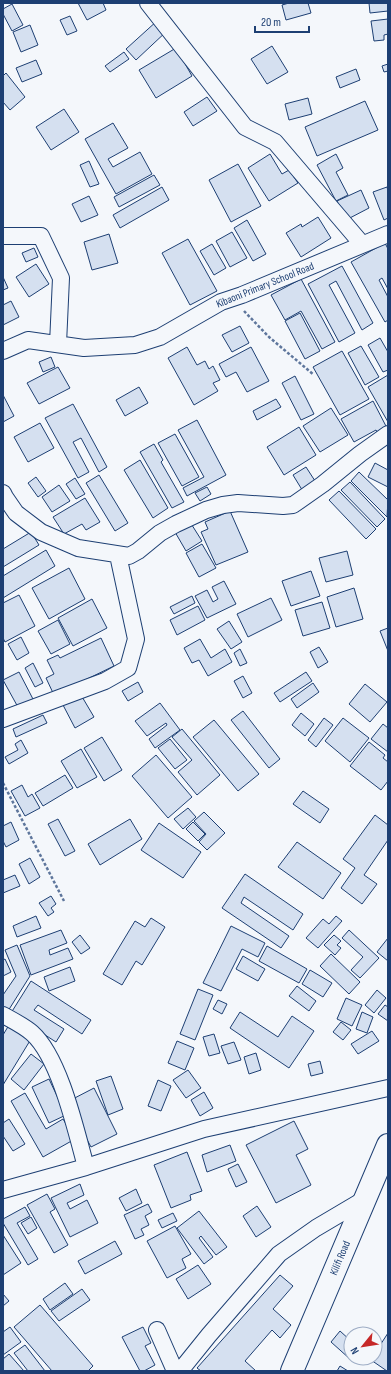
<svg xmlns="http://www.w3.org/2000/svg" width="391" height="1374" viewBox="0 0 391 1374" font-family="'Sofia Sans Condensed',sans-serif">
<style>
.building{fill:#d5e0f0;stroke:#1d3f73}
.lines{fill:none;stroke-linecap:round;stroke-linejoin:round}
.street-casing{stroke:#1d3f73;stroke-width:18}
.secondary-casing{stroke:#1d3f73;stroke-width:24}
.path{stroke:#5e769c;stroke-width:2.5;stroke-dasharray:3 2;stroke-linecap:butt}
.street{stroke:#f4f7fb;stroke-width:16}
.secondary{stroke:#f4f7fb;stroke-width:22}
.labels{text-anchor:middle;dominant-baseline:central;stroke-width:3;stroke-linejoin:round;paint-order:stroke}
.street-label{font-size:11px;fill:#1d3f73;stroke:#f4f7fb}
</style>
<rect width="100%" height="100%" fill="#f4f7fb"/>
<path class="building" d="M78,3H103L106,10L87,20Z
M289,3H308L311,13L286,20L282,5Z
M369,3H388V11L370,13Z
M12,4L23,25L12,31L3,14V9Z
M70,16L77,31L67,35L60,20Z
M388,19V34L384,35V40L374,41L371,21Z
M158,20L168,30L136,60L126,49Z
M30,25L38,45L21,52L13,32Z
M272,46L288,72L267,84L251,59Z
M176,48L192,76L156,98L139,70Z
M124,52L129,59L110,72L105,66Z
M36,60L42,74L22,82L16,68Z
M388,64V71L384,72L382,66Z
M356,69L360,80L340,88L336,77Z
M6,73L25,97L10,110L3,102V76Z
M207,97L217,111L193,126L184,112Z
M308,98L312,114L289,120L285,104Z
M365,101L378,130L317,156L305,127Z
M64,109L79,132L51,150L36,127Z
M113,123L128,148L108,159L113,167L140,152L152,174L116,194L85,139Z
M270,154L282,174L289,170L298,183L269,201L248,168Z
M336,154L343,168L336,172L348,195L336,201L317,165Z
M89,161L99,184L90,187L80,165Z
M238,164L261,206L231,222L209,180Z
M154,175L160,185L119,207L114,197Z
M162,187L169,200L120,228L113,215Z
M387,187L388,191V218L384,220L373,192Z
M361,190L369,208L346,220L337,201Z
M89,196L98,215L81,222L72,204Z
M318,217L331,238L301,257L286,233L301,224L302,227Z
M247,220L266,254L253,261L234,228Z
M232,232L247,258L230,267L216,241Z
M109,234L118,263L92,270L84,242Z
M188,239L217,291L190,305L162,253Z
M385,243L388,249V289L382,278L379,280L388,297V320L385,322L351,262Z
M212,244L226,268L214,275L200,251Z
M34,248L38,257L26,262L22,253Z
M36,264L49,284L29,297L16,277Z
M342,266L373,323L362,330L336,281L329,285L355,333L339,342L308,284Z
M3,277L8,288L3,290Z
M301,279L335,342L322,349L301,311L285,320L271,295Z
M11,301L19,317L3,325V305Z
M300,313L320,351L305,359L285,321Z
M240,326L249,343L232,352L222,335Z
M380,338L388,352V370L383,372L368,345Z
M361,346L379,377L365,385L348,353Z
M187,347L197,365L205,361L209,369L213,366L220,380L213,383L218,391L194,405L168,358Z
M251,347L269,381L247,392L236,372L226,377L219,364Z
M342,351L369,399L340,415L313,367Z
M51,357L55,367L43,372L39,362Z
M58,367L70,388L39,404L27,383Z
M388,375V422L368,387Z
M295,376L314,414L301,420L282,383Z
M139,387L148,403L125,416L116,400Z
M3,395L14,416L3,422Z
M276,399L281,407L257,420L253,411Z
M373,401L388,430L380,437L376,430L354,442L341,419Z
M73,404L107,467L99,472L81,438L73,442L89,472L78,478L45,418Z
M331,408L348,435L320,452L303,426Z
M197,420L226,475L187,496L183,488L204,477L178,430Z
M40,423L54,448L28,462L14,437Z
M299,427L316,455L284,475L267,447Z
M175,434L199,477L182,486L158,443Z
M154,444L163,460L161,462L184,502L172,508L140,452Z
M140,460L168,508L153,518L124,470Z
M375,463L388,470V487L368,477Z
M306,467L317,484L304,493L293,475Z
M359,472L388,500L387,517L351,481Z
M99,475L128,523L115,531L86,483Z
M36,477L46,491L38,497L28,483Z
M75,478L85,494L76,499L66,484Z
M350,482L385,519L377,527L341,490Z
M59,485L70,501L52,512L42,497Z
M207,487L211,494L200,501L195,493Z
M339,491L376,529L366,539L329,500Z
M85,498L100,522L86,530L82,524L64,534L53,517Z
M230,511L248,552L216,565L201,532L208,529L205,522Z
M190,522L202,541L186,551L175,532Z
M31,532L39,545L3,567V549Z
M202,544L216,568L199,577L186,553Z
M46,550L55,566L3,598V576Z
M347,551L353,575L326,582L319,558Z
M69,568L85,599L49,619L32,588Z
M311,571L320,596L291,606L282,581Z
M224,581L236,604L207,618L195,596L207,590L213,602L218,599L212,587Z
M354,588L363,619L336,627L327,597Z
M19,595L35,626L5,642L3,638V603Z
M192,596L195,603L174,614L170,607Z
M271,598L282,620L248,637L237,614Z
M92,599L107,628L73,646L58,618Z
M322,602L330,628L303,636L295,610Z
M198,606L205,620L177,635L170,620Z
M58,620L70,644L51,654L38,631Z
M229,621L242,642L231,649L217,629Z
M388,628V651L380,631Z
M21,637L29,653L17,660L8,644Z
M101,638L114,666L54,695L46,678L54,674L47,660L58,655L60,658Z
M200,639L211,658L225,649L232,662L208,676L199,660L192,663L184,648Z
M319,647L328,662L318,668L310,652Z
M240,649L247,663L240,666L234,653Z
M33,663L43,683L35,687L25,668Z
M19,672L34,701L19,709L3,680Z
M306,672L312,681L280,702L274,693Z
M243,676L252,693L243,698L234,681Z
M138,682L143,692L128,701L122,691Z
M313,683L319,692L297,708L291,699Z
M365,684L387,702L370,722L349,704Z
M81,695L94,717L75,728L63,705Z
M160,703L180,730L155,748L149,739L167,725L166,723L147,736L135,721Z
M243,711L280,759L269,768L231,720Z
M301,713L314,724L305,736L292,725Z
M43,715L47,723L16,737L13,729Z
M324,718L333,725L316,747L308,740Z
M343,718L369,738L350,762L325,741Z
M214,720L259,774L238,791L193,737Z
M383,724L388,728V752L371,739Z
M182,729L220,775L197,795L178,772L192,760L172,737Z
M102,737L122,770L104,781L84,748Z
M170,739L187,760L175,769L158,748Z
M21,740L28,753L9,764L5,757L18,750L15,744Z
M369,742L385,755L383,758L388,762V781L381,790L350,766Z
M81,749L97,777L77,788L61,761Z
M156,755L192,797L168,818L132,776Z
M65,775L73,788L43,806L35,793Z
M22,785L28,797L32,794L40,808L25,816L11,791Z
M303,791L329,809L320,823L293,804Z
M188,808L196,817L183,829L174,819Z
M204,812L225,833L207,850L199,842L206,834L194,821Z
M375,815L388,825V840L364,875L377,884L362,904L341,888L355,868L343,859Z
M58,819L75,851L65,856L48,824Z
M130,819L142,839L100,865L88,844Z
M11,822L19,840L6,847L3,841V826Z
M193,822L205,834L198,841L186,829Z
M159,823L201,852L183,878L141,850Z
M297,842L341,873L323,899L278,867Z
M30,858L40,877L29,884L19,864Z
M245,874L303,914L293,930L244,897L241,903L289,936L281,948L222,908Z
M15,875L20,886L3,893V880Z
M51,896L56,904L51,908L54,912L48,916L39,903Z
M36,916L41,928L17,937L13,926Z
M336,916L342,921L318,948L306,938L323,919L329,924Z
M151,918L165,927L142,965L136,961L122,985L103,974L135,921L145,927Z
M231,926L265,943L258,957L242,949L221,991L203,983Z
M61,930L67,943L49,950L50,955L68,948L73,959L31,975L20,945Z
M349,930L379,958L360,978L351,970L363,957L342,938Z
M80,935L90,948L81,954L72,942Z
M334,935L341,941L337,945L341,948L335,955L324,945Z
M388,938V961L377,952Z
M17,945L30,976L8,1011L3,1008V995L16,976L5,950Z
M267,946L307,969L299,983L259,961Z
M331,954L360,982L349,994L320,966Z
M243,956L265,969L258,981L236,969Z
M5,959L11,972L3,976V960Z
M70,967L75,981L49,991L44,977Z
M310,970L332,983L323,997L302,984Z
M31,981L91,1020L82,1034L38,1005L34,1010L64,1029L56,1042L11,1013Z
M297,986L316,1001L309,1011L289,996Z
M198,989L213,995L195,1040L180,1034Z
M377,990L386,998L374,1013L365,1005Z
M346,998L362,1005L352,1026L337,1019Z
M218,1000L227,1004L222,1014L213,1009Z
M385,1005L388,1007V1021L378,1014Z
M240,1012L278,1037L292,1016L314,1031L289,1068L230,1028Z
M362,1012L373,1017L367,1033L356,1029Z
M341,1022L351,1030L343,1040L333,1032Z
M9,1025L31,1039L3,1085V1035Z
M372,1031L379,1041L358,1054L351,1044Z
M214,1034L220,1053L209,1056L203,1037Z
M177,1041L194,1048L185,1070L168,1063Z
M234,1042L241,1060L228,1064L221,1046Z
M256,1053L261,1070L249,1074L244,1057Z
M31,1054L44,1064L24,1090L11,1079Z
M320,1061L323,1073L311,1076L308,1064Z
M188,1070L201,1088L186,1098L173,1080Z
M111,1076L123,1109L108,1115L96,1081Z
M49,1079L66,1115L49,1123L32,1087Z
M158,1080L171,1086L161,1111L148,1106Z
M94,1088L117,1134L91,1147L67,1102Z
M204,1092L213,1108L200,1116L191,1100Z
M25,1093L46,1129L63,1119L75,1139L43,1157L11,1101Z
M9,1119L25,1144L13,1151L3,1136V1123Z
M294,1121L308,1149L296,1155L311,1185L276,1203L246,1145Z
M230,1145L236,1161L207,1172L202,1155Z
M187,1152L202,1191L190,1195L191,1200L171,1208L154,1165Z
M238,1164L247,1182L236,1187L228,1169Z
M80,1184L84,1195L67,1203L70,1209L87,1200L98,1223L70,1237L51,1198Z
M136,1189L142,1203L126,1211L119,1198Z
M47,1194L55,1209L50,1212L68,1245L54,1253L27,1205Z
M148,1204L152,1212L145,1216L149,1225L141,1229L144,1235L135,1239L124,1215Z
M257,1206L271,1227L256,1237L243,1216Z
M25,1207L30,1216L17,1223L38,1259L28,1265L3,1223V1219Z
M199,1211L227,1247L216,1255L201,1236L199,1238L213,1257L204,1264L177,1228Z
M173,1213L177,1221L162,1228L158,1220Z
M31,1217L37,1228L28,1234L21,1223Z
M175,1226L191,1254L182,1259L186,1268L167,1278L147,1241Z
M3,1235L21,1263L3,1275Z
M115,1241L122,1254L85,1274L78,1261Z
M198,1265L211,1284L188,1299L176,1279Z
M280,1275L293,1286L273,1309L291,1325L280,1338L272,1330L245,1361L256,1371H201L197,1368Z
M65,1283L73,1294L50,1310L43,1299Z
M82,1289L90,1300L59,1321L51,1311Z
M3,1294L9,1301L3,1306Z
M40,1305L93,1366L88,1371H52L14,1327Z
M10,1327L21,1342L3,1355V1332Z
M143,1327L151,1343L145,1346L155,1365L144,1371H140L122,1337Z
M340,1331L351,1341V1358L350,1359L331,1342Z
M388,1333V1371H387L371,1360L372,1358H375V1353Z
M25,1345L45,1371H28L14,1353Z
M9,1354L24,1371H4L3,1369V1359Z
M340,1366L348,1371H337Z"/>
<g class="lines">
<defs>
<path id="street" d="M148,3L245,127L275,142L362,244
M3,236H41L61,278L58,344
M3,351L28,340L84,348L135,345L160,337L221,302L242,295L388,234
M3,493L5,497L16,513L41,532L78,548L129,556L138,551L160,533L176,524L206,510L223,505L238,503L283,506L293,505L323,484L360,454L388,434
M3,719L105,681L128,668L136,639L118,555
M3,1015C12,1020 24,1026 32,1033C60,1058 76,1131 86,1167
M3,1190L86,1167L204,1129L388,1088
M157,1330L175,1371
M180,1371L209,1335L279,1254L316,1228L365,1199"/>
<path id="secondary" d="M292,1371L388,1145"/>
</defs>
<use href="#street" class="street-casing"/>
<use href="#secondary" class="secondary-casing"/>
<path class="path" d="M244,311L269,337L314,375
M3,783L64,901"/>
<use href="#street" class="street"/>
<use href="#secondary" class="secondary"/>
</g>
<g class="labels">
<g class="street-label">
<text transform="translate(265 285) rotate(-22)">Kibaoni Primary School Road</text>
<text transform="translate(340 1258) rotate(-67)">Kilifi Road</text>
</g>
</g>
<rect width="391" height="1374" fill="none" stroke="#1d3f73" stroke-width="8"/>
<g transform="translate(363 1346) rotate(240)"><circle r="19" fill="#f4f7fb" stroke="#9eadc5"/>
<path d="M0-3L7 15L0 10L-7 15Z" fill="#c62828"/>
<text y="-6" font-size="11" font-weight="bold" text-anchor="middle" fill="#1d3f73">N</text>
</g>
<path d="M255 26v6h54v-6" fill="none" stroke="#1d3f73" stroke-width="2"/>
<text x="261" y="26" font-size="12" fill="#1d3f73" stroke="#f4f7fb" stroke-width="3" paint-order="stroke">20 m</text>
</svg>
